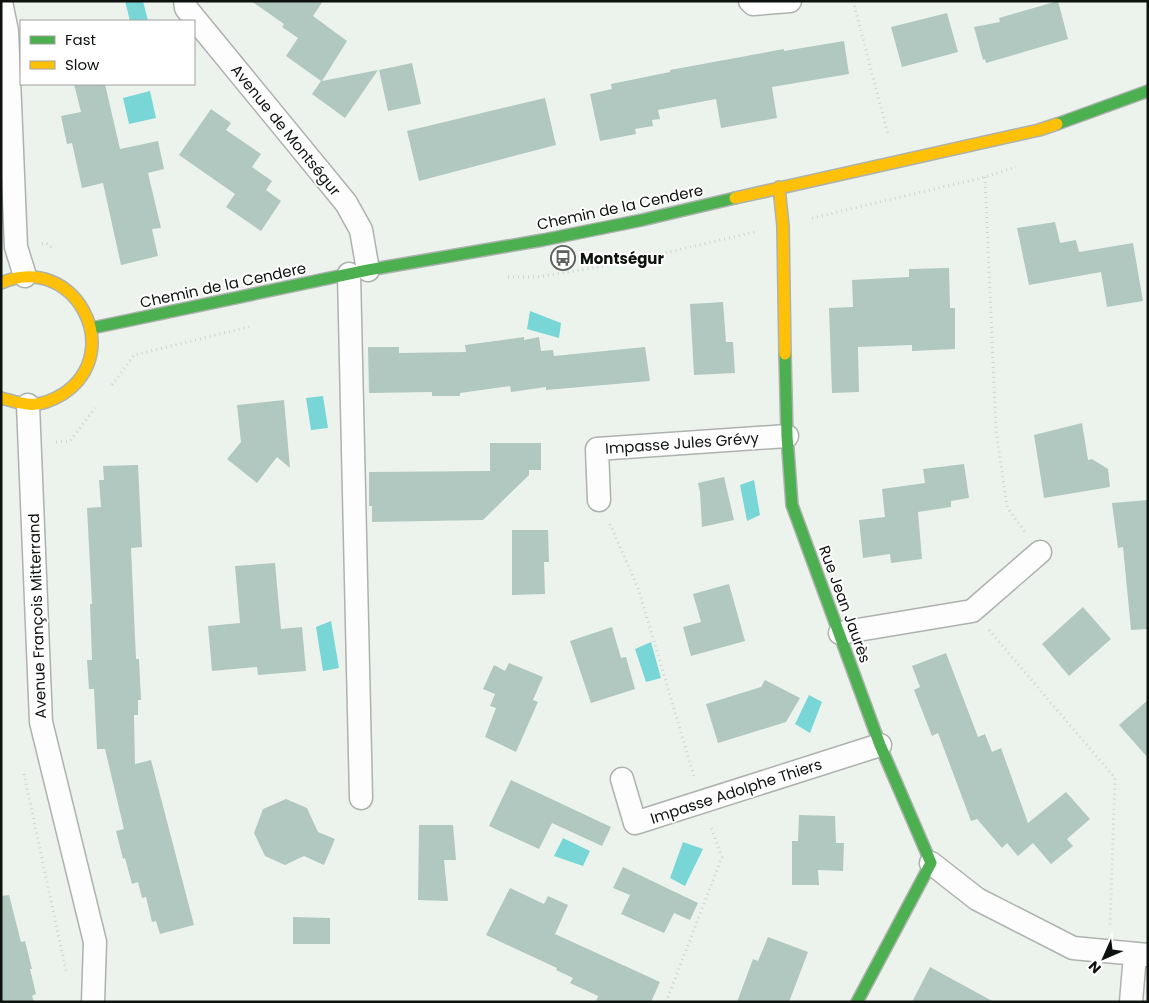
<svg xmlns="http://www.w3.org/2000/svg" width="1149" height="1003" viewBox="0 0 1149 1003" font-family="Poppins,sans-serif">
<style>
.water{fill:#79d6d6}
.building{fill:#b0c8c0}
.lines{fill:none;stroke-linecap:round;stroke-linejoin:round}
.street-casing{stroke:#adb2ae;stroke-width:25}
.fast-casing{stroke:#adb2ae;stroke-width:14}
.slow-casing{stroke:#adb2ae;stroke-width:14}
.path{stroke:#d0d3d0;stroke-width:3;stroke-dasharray:1 4;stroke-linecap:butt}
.street{stroke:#fcfdfc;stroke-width:22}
.fast{stroke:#4caf50;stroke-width:11}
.slow{stroke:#ffc107;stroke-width:11}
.labels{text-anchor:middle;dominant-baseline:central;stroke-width:4;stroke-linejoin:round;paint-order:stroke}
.street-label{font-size:15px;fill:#0e120f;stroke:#fff}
.poi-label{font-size:15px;font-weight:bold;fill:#0e120f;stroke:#fff;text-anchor:start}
</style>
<rect width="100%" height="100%" fill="#ecf3ed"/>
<path class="water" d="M125,1H143L148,21H130Z
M150,91L156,118L129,124L123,98Z
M530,311L561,323L559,338L527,329Z
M323,396L328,428L311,430L306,398Z
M754,480L760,515L747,521L740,485Z
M331,621L339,668L323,671L316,627Z
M651,642L661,678L646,682L635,649Z
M809,695L822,702L810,733L795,724Z
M563,838L590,851L583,866L554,856Z
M683,842L703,849L685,886L670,878Z"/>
<path class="building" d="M251,1H323L313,16L347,41L322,81L378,70L345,118L312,94L321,81L286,56L298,38L282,27L284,24Z
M1058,1L1068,39L986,63L985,59L983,60L974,27L1000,22L999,18Z
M947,13L958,52L902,67L891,27Z
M844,41L849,74L772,87L777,118L721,128L716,99L658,110L660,119L652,120L653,126L635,129L636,134L600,141L590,94L612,89L611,84L670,72V70L784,49V51Z
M412,63L421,104L388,111L379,70Z
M74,84H105L120,149L158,141L164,169L148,173L161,228L152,229L158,256L121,265L103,183L82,188L72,143L67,144L61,116L81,112Z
M545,98L556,145L419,181L407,131Z
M211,109L231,123L226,130L261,154L252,167L272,181L266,190L281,201L261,231L226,207L235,194L179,155Z
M1055,222L1060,243L1076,240L1079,252L1133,243L1143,301L1107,307L1101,272L1029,285L1017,228Z
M949,268L950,308H955V349L912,351V345L858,347L859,392L832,393L829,308L853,307L852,280L909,277V269Z
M723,302L726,342H733L735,373L694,375L690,304Z
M524,337V340L539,337L541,351L553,350L554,356L645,347L650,381L546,390V387L511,392L510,386L460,393V396H432V392L369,393L368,347H399V353L466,352L465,345Z
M284,400L290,468L277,457L257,483L227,459L241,442L237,405Z
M1082,423L1088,460L1092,459L1108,469L1110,487L1044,498L1034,435Z
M490,443H541V470H529V475L483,520L372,522V506H369V472L490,471Z
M964,464L969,498L951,501V507L918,512L922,559L891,563L890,554L863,558L859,520L885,517L882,489L925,483L923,469Z
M138,465L142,547L131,548L136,659H139L141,700H138V715H134L135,764L151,760L194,925L160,934L156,921L152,922L146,897L142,898L138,882L132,884L125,858L123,859L116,831L124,829L105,749H97L94,689H89L88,675L87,660H92L90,604H92L87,508L101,507L99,480H104L103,466Z
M724,477L734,520L702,527L700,492L698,483Z
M1148,500V629L1131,630L1123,547L1118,548L1112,503Z
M512,530H548L549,562H544L545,594L512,595Z
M275,563L281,629L302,627L306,671L258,675L257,667L212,671L208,626L240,623L235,566Z
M729,584L745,641L691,656L683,627L701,622L693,594Z
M1083,607L1111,639L1069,676L1042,644Z
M612,627L621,658L626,657L635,689L591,703L570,641Z
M946,653L978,737L985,734L992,752L1001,748L1028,823L1066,792L1090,819L1067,839L1073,846L1051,864L1033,843L1018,856L1007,843L1002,848L977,819L971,821L938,733L932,736L914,690L920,687L912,666Z
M509,663L543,677L533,700L538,702L516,752L485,737L496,708L490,706L495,694L483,689L494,665L505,671Z
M765,680L800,698L786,722L718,743L706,704L761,687Z
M1148,700V758L1119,725Z
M511,780L611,827L602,846L552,823L539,849L489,826Z
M286,799L307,808L318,832L335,839L324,865L304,856L285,865L265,856L254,833L263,809Z
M799,815L835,816L836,843H844L843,871L818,870L819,885H792V841H798Z
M419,825H453L456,860H444L448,901L418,900Z
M623,867L698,903L690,920L674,913L664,933L621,914L630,895L613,888Z
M510,888L544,904L548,896L568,905L555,934L660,982L651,1002H596L598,996L570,983L573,978L556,970L557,968L486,935Z
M9,895L21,942L25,941L32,969H30L36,994L32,996L34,1002H1V896Z
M293,917L330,918V944H293Z
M768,937L808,952L789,1002H737L753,959L758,961Z
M930,967L994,1002H912Z"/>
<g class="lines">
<defs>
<path id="street" d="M185,1L186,8L346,203L361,230L368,270
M750,1L753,4L790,1
M1,2L7,31L16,247L25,276
M349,274L361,798
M28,405L41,722L95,942L93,1002
M599,500L597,449L787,436
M840,633L972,611L1040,552
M622,779L635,823L880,745
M931,863L977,899L1073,948L1148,955
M1131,1002L1135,955"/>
<path id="fast" d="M1057,124L1148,91
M92,328L368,270L543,240L642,220L735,198
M785,354L787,436L792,505L880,745L931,863L857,1002"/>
<path id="slow" d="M779,187L783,226L785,354
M735,198L1039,130L1057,124
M1,283C73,251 128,351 63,394C53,400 39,406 27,404C18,403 9,400 1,398"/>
</defs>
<use href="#street" class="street-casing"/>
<use href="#fast" class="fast-casing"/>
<use href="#slow" class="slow-casing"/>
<path class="path" d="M853,1L888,134
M985,177L996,430L1007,507L1025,532
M812,218L985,177L1016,167
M42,244L46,243L54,249
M508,277H537L617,264L755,232
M112,385L134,355L253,326
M56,442L70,441L95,408
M610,524L638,588L694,776
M989,630L1115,778L1110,925
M24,774L66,971
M666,1002L722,857L710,825"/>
<use href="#street" class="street"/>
<use href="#fast" class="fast"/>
<use href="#slow" class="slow"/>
</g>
<defs>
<symbol id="bus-ring" viewBox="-11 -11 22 22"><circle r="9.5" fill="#fff" stroke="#5c615d" stroke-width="1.5"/><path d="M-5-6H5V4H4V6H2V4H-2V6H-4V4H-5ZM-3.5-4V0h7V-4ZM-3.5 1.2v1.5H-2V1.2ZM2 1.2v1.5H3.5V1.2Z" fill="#5c615d"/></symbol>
</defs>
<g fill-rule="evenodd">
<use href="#bus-ring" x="549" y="244" width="28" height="28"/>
</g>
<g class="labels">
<g class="street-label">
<text transform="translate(286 130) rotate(51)">Avenue de Montségur</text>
<text transform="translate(620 207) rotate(-12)">Chemin de la Cendere</text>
<text transform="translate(223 285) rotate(-12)">Chemin de la Cendere</text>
<text transform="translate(682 443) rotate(-4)">Impasse Jules Grévy</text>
<text transform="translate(845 604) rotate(70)">Rue Jean Jaurès</text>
<text transform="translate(37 616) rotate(-92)">Avenue François Mitterrand</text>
<text transform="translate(736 791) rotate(-18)">Impasse Adolphe Thiers</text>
</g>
<g class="poi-label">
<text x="580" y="258">Montségur</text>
</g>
</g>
<rect width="1149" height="1003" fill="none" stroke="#0e120f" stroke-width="5"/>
<rect x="20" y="20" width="175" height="65" fill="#ffffff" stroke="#9fa09f"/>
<rect x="30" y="36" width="25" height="8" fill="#4caf50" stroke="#9fa09f"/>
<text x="65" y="45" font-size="15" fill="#0e120f">Fast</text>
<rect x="30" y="61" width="25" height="8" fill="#ffc107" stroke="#9fa09f"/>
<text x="65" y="70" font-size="15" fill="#0e120f">Slow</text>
<g transform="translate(1104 958) rotate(225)" stroke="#ffffff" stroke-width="4" paint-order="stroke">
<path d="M0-4L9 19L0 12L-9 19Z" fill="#0e120f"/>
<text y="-8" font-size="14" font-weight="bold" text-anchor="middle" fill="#0e120f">N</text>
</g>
</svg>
